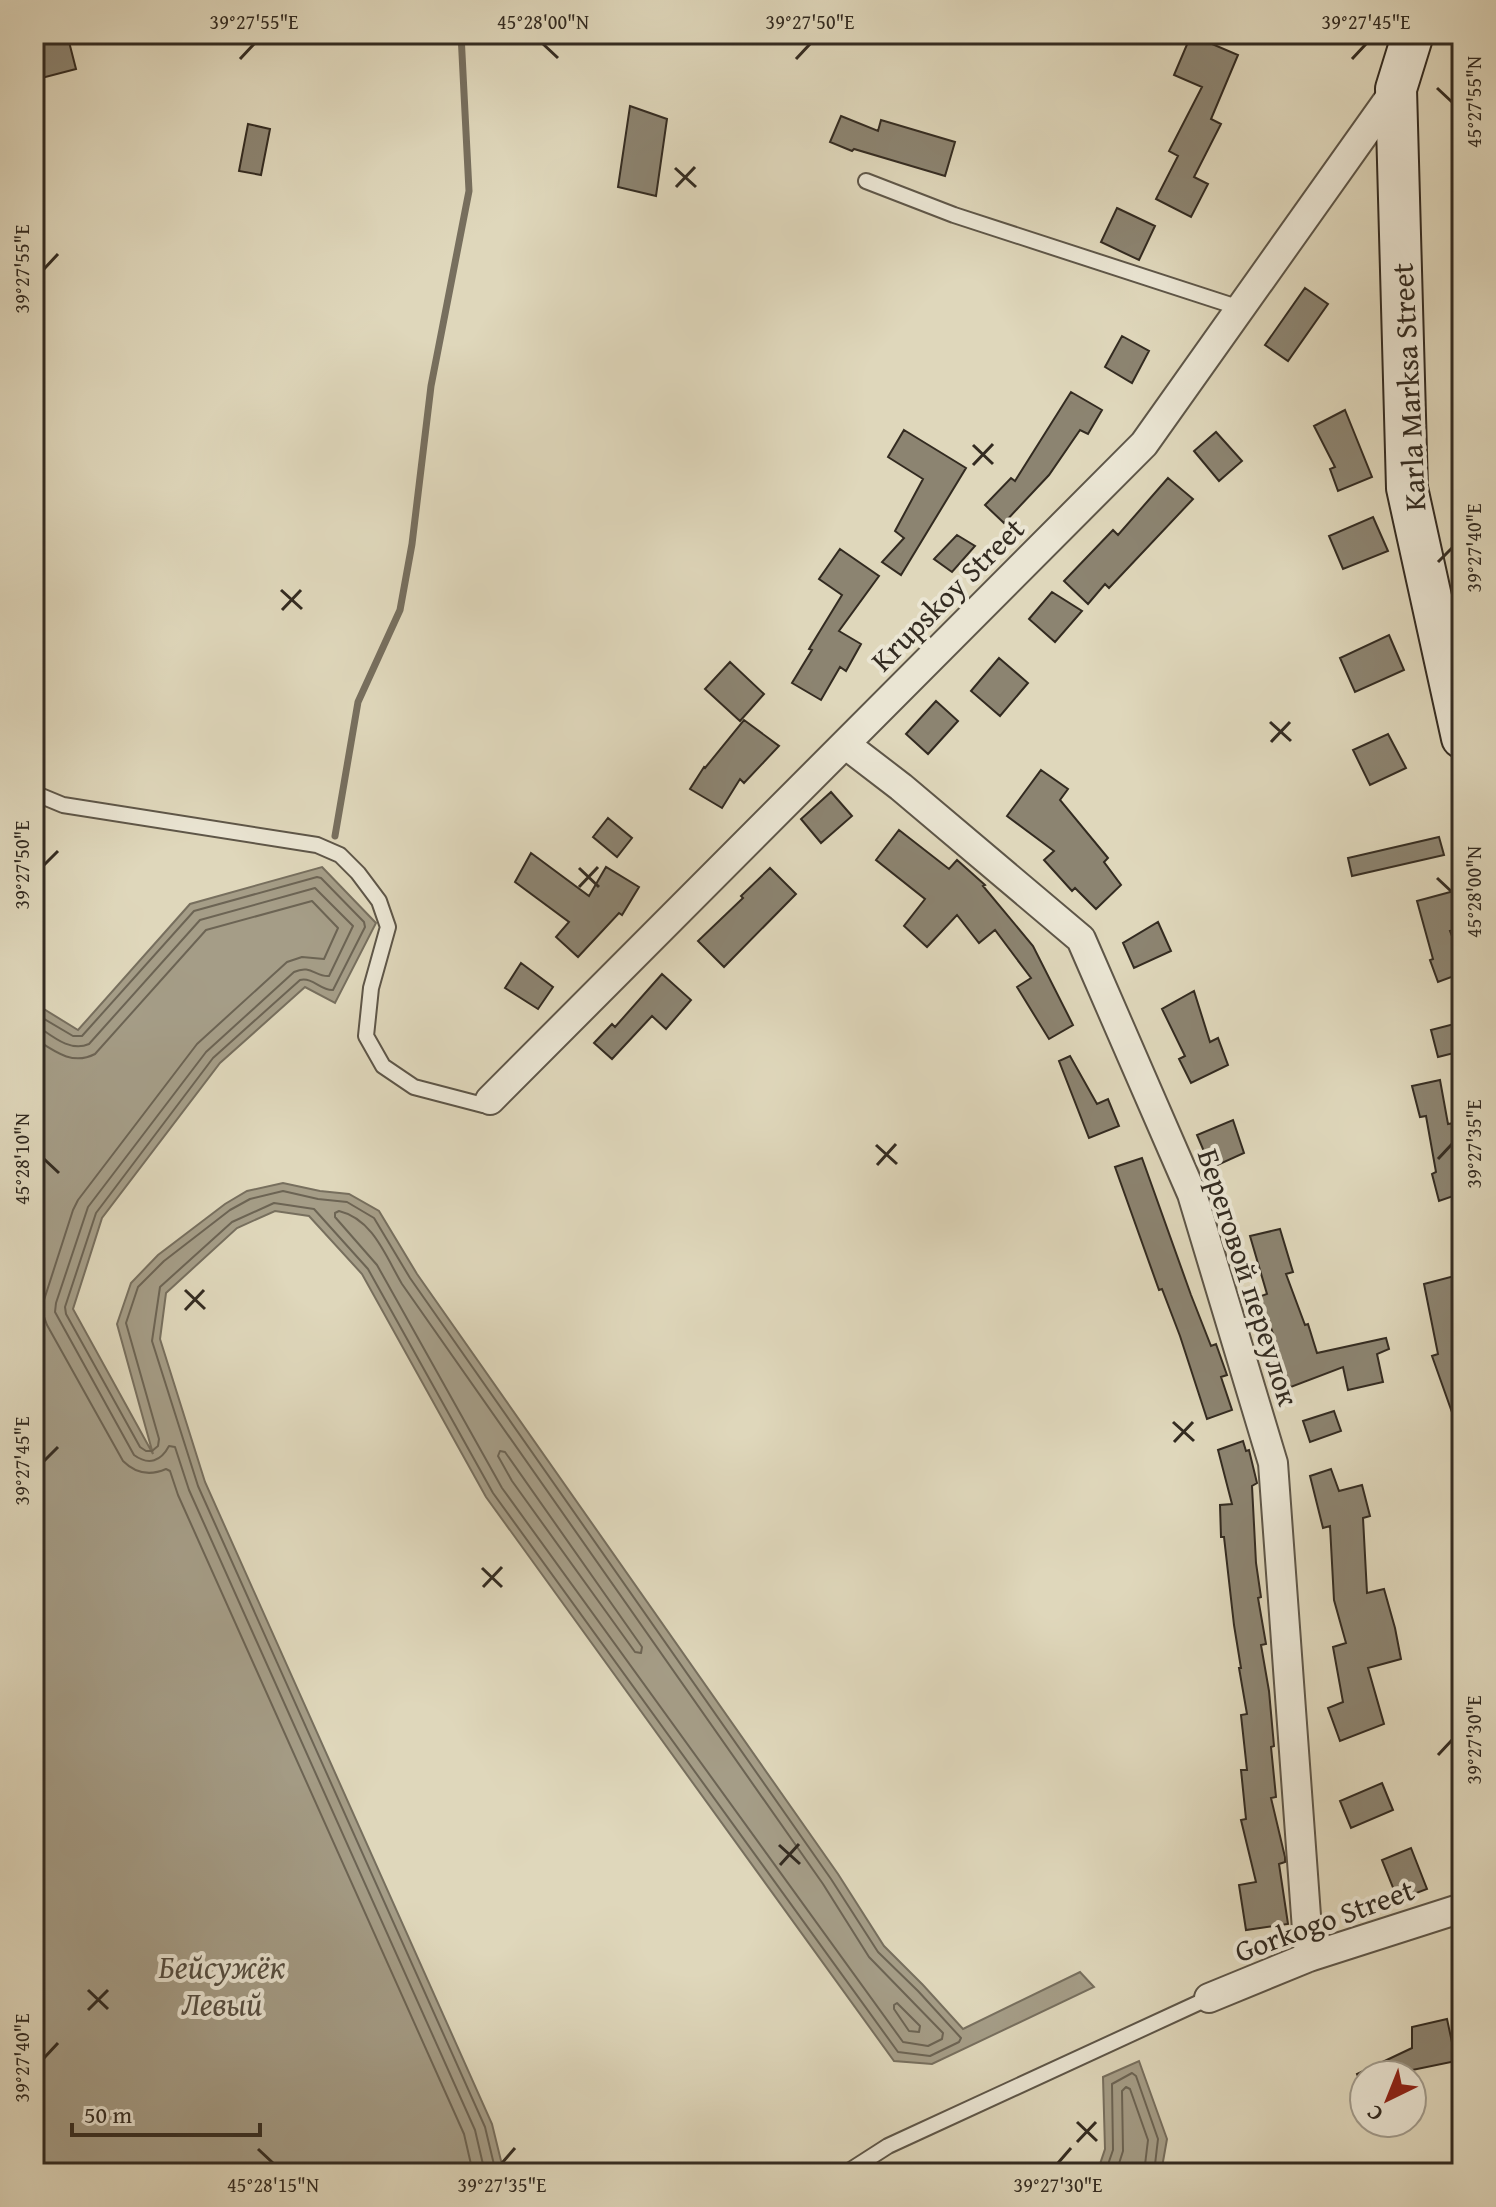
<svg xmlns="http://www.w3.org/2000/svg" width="1496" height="2207" viewBox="0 0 1496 2207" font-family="'Gentium Book Plus',serif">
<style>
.water{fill:#a59d87;stroke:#776f5e;stroke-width:2}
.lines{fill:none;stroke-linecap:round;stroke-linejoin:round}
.shore{stroke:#6c6454;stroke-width:2}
.stream{stroke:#776f5e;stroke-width:7}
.building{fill:#8c8471;stroke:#332b21;stroke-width:2}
.lane-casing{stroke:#5e5648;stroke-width:18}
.street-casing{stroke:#5e5648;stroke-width:32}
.secondary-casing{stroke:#332b21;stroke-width:44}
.lane{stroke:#eae5d3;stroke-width:14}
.street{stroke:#eae5d3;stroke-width:28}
.secondary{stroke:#eae5d3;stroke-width:40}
.ticks{fill:none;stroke:#332b21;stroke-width:3}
.labels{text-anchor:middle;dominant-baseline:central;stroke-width:8;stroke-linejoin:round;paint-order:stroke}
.street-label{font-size:30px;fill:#332b21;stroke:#eae5d3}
.water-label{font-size:32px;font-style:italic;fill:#554d40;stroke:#eae5d3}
.neatline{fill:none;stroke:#332b21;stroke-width:3}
.ticks-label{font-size:20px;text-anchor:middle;fill:#332b21}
</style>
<rect width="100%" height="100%" fill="#dfd7bb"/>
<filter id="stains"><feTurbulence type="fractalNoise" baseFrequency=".0025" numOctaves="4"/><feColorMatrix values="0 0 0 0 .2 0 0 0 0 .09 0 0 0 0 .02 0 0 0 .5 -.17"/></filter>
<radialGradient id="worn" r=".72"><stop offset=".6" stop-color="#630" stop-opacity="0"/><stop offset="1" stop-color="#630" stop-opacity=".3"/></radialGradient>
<path class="water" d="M322,867L376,923L335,1003L305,987L220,1063L102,1218L73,1309L153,1454L117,1324L131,1283L158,1255L225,1204L247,1191L283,1183L320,1191L349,1194L379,1211L417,1274L838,1874L884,1946L923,1985L963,2029L1080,1972L1094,1987L932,2064L894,2061L486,1497L362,1274L309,1216L275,1211L237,1228L166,1293L160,1339L205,1482L492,2124L504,2173H34V1003L78,1030L190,904Z
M1139,2061L1167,2139L1161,2173H1097L1105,2149L1103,2077Z"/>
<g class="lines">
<path class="shore" d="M34,1013L73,1036H82L194,911L317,877L321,878L364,922L365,927L333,990C321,991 313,977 300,980L213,1058L96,1213L65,1307L66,1314L140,1447L146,1451H152L158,1446L159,1439L126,1323L138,1287L164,1261L230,1210L250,1199L283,1191L318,1199L347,1202L374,1218L410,1278L831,1879L878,1952L918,1991L961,2038L959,2042L930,2056L898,2052L493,1493L368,1269L314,1209L274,1203L232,1222L160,1287L152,1341L198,1486L485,2127L496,2173
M34,1024C50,1034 69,1053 89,1044L200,920L315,888L353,926L329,976C315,977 311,964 294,972L206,1052L88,1207L56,1303L55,1312L134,1455C149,1466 161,1461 169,1446L175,1447L189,1490L475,2130L485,2173
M34,1038C54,1051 72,1066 95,1054L206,930L312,901L338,928L324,959L302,957L287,962L197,1044L78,1200L73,1210L44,1300L43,1314L47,1325L123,1461C136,1474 150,1476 166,1469L170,1471L178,1495L464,2134L473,2173
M339,1211C373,1219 386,1257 402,1284L823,1884L869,1957L943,2033L942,2039L928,2046L903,2042L502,1488L377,1265L335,1217V1213Z
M500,1451L505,1452L642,1647L641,1653L635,1652L512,1481L498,1456Z
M897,2003L920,2026L919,2032L909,2031L894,2009V2005Z
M1105,2173L1113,2150L1112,2084L1132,2073L1136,2076L1158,2139L1154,2173
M1116,2173L1123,2151L1122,2091L1126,2087L1130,2089L1148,2140L1144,2173"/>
<path class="stream" d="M335,836L358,702L400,610L412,544L431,386L469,191L461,34"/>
</g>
<path class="building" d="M67,34L76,69L34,80V42Z
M1191,35L1238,55L1211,119L1221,124L1194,177L1208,184L1191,217L1156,199L1178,156L1169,151L1202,87L1174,75Z
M630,106L667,119L656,196L618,187Z
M841,116L878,131L881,120L955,142L945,176L854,149L852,151L830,142Z
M248,124L270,129L261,175L239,171Z
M1117,208L1155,226L1139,260L1101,242Z
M1305,288L1328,304L1288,361L1265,345Z
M1122,336L1149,351L1132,383L1105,367Z
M1071,392L1102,410L1088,434L1080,430L1049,475L1004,523L985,505L1011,478L1015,481Z
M1345,410L1372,477L1338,491L1330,469L1335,467L1314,426Z
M904,430L966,468L901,575L882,562L904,538L895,531L923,479L888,457Z
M1216,432L1242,461L1219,481L1194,451Z
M1168,478L1193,499L1109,588L1105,584L1088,604L1064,581L1113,530L1118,535Z
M1373,517L1388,551L1343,569L1329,536Z
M957,535L975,546L952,572L934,559Z
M840,549L879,576L839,631L861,644L846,671L840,667L821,700L792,683L812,650L809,649L842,595L819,579Z
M1052,592L1082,611L1055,642L1029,619Z
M1389,635L1404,670L1355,692L1340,658Z
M999,658L1028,683L1000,716L971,691Z
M730,662L764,694L740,721L705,689Z
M936,701L958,721L928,754L906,734Z
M744,720L779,746L744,783L740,779L722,808L690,789L704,767L705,768Z
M1388,734L1406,768L1370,785L1353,750Z
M1041,770L1068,789L1060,800L1108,858L1104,862L1121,885L1096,909L1075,888L1072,891L1044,860L1054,851L1007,816Z
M831,792L852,816L821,843L801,819Z
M608,818L632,838L617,857L593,837Z
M899,830L949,869L957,860L985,885L983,886L1033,946L1073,1025L1049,1039L1017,987L1031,978L995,930L979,943L957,915L927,947L904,926L925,899L876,860Z
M1439,837L1444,855L1352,876L1348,858Z
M531,853L589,896L606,867L639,887L622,915L619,913L578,957L556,937L569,922L515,882Z
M770,868L796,894L724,967L698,941L743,898L741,896Z
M1454,891L1462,918V928L1450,931L1462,963V973L1438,982L1430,960L1433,959L1417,901Z
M1158,922L1171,951L1134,968L1123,943Z
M521,963L553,987L538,1009L505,988Z
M662,974L691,1000L666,1029L652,1016L612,1059L594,1043L612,1024L615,1027Z
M1194,991L1210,1042L1218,1038L1228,1065L1191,1083L1179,1059L1185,1056L1162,1009Z
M1462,1022V1051L1438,1057L1431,1030Z
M1070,1056L1097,1104L1108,1099L1119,1126L1089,1138L1059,1061Z
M1440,1080L1448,1124L1454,1123L1462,1168V1193L1439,1201L1432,1174L1436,1172L1426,1116L1420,1117L1412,1086Z
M1233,1120L1244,1153L1211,1168L1197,1135Z
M1142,1158L1191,1295L1211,1346L1216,1344L1227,1375L1221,1377L1232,1410L1207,1419L1180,1336L1162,1289L1159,1290L1115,1167Z
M1280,1229L1293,1272L1286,1274L1305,1325L1308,1324L1317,1353L1386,1338L1389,1349L1377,1354L1383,1382L1348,1390L1343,1367L1275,1393L1264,1365L1281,1358L1269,1322L1262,1325L1253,1299L1267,1294L1250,1236Z
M1462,1274V1431L1459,1432L1432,1356L1438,1354L1424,1284Z
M1334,1411L1341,1431L1310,1442L1303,1421Z
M1243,1441L1246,1451L1249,1450L1257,1483L1252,1486L1256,1563L1261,1597L1258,1598L1266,1644L1261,1645L1269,1691L1274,1746L1271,1747L1276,1797L1271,1798L1285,1857V1862L1279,1864L1288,1924L1246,1930L1239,1885L1256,1882L1241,1820L1246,1819L1241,1770H1247L1241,1715L1247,1714L1239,1668H1241L1234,1625L1224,1537H1221L1220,1505L1232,1504L1218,1450Z
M1331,1469L1339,1491L1362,1485L1370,1516L1363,1518L1367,1593L1384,1589L1395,1628L1401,1659L1368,1668L1384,1724L1340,1741L1328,1708L1343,1702L1333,1647L1346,1643L1334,1600L1330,1526L1323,1528L1310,1476Z
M1382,1783L1393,1810L1351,1828L1340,1801Z
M1411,1848L1427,1889L1398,1900L1382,1860Z
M1447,2019L1456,2061L1388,2075H1364V2080L1360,2081L1357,2074L1412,2048V2027Z"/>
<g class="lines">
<defs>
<path id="lane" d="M866,181L954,215L1240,308
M34,793L63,805L317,845L340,855L358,873L379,901L388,927L371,988L366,1036L383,1066L414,1087L483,1105L490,1100
M846,2173L888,2146L1209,1998"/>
<path id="street" d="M845,744L901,787L1081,939L1192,1194L1273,1463L1309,1957
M490,1100L1144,444L1396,89
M1209,1998L1309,1957L1462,1908"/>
<path id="secondary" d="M1413,34L1396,89L1407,488L1462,738"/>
</defs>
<use href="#lane" class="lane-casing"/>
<use href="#street" class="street-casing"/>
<use href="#secondary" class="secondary-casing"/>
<use href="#lane" class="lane"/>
<use href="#street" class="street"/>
<use href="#secondary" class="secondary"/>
</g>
<path class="ticks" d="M543,44L558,58M240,59L254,44M796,59L810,44M1352,59L1366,44M1437,88L1452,102M675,168L696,187M676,187L695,167M44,269L58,254M973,445L993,464M973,465L993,444M1438,562L1452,548M281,590L302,609M282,610L301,590M1270,722L1291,741M1271,742L1290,722M44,865L58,851M579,868L599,887M1437,878L1452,892M579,887L598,867M876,1145L897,1164M44,1159L59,1173M1438,1159L1452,1144M877,1165L896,1144M185,1290L205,1309M185,1310L204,1290M1173,1422L1194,1441M1174,1442L1193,1422M44,1461L58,1447M482,1568L502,1587M483,1587L502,1567M1438,1755L1452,1740M779,1845L800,1864M780,1865L799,1844M88,1990L108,2009M88,2010L108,1990M44,2058L58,2043M1077,2122L1097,2141M1077,2142L1096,2122M258,2149L273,2163M502,2163L515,2148M1058,2163L1071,2148"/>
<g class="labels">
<g class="street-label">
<text transform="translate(1408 387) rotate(-93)">Karla Marksa Street</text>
<text transform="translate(947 594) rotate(-45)">Krupskoy Street</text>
<text transform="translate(1249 1277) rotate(72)">Береговой переулок</text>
<text transform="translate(1324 1920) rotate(-20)">Gorkogo Street</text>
</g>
<g class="water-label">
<text x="222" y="1966">Бейсужёк<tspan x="222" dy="37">Левый</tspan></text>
</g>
</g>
<rect width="1496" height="2207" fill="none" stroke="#dfd7bb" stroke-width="88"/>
<g transform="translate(1388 2099) rotate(223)"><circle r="38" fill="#eae5d3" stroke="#a19b8c" stroke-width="2"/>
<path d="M0-6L14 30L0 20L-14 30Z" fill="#8f2418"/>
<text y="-12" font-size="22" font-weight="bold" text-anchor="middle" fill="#332b21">С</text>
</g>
<path d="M72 2123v12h188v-12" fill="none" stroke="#332b21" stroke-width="4"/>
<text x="84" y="2123" font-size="24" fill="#332b21" stroke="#eae5d3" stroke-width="6" paint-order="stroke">50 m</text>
<rect x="44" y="44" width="1408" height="2119" class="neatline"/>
<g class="ticks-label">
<text x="254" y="29">39°27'55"E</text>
<text x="543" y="29">45°28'00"N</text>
<text x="810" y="29">39°27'50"E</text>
<text x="1366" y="29">39°27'45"E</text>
<text transform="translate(1474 102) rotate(-90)" y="7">45°27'55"N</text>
<text transform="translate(22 269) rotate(-90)" y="7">39°27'55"E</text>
<text transform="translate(1474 548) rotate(-90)" y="7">39°27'40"E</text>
<text transform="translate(22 865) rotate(-90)" y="7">39°27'50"E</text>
<text transform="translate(1474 892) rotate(-90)" y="7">45°28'00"N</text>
<text transform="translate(1474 1144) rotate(-90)" y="7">39°27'35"E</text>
<text transform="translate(22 1159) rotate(-90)" y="7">45°28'10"N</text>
<text transform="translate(22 1461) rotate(-90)" y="7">39°27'45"E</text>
<text transform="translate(1474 1740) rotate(-90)" y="7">39°27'30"E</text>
<text transform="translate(22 2058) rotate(-90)" y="7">39°27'40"E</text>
<text x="273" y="2192">45°28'15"N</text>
<text x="502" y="2192">39°27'35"E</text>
<text x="1058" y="2192">39°27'30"E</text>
</g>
<rect width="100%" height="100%" filter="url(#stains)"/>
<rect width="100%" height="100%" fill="url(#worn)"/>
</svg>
